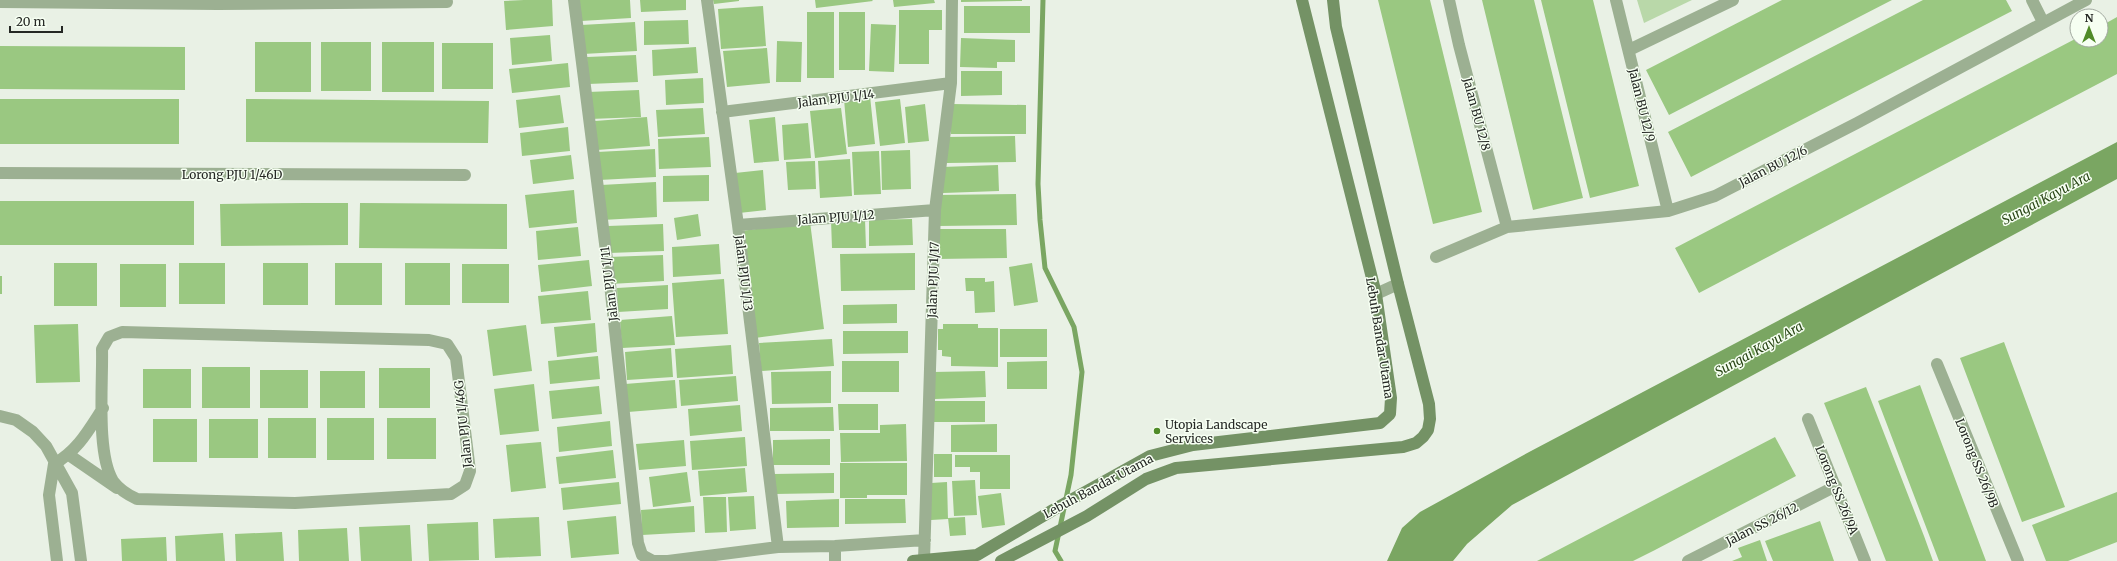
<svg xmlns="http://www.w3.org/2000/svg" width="2117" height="561" viewBox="0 0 2117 561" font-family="Merriweather,serif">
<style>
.green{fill:#b9d8a9}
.water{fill:#7aa662}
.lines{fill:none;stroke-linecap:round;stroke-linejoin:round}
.stream{stroke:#7aa662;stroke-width:5}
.building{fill:#9ac881}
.street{stroke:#9cb092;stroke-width:12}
.secondary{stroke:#749265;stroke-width:12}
.poi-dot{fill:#508b28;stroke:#f6fff2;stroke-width:1.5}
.labels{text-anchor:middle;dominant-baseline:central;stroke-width:3;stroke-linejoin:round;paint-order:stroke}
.street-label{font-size:12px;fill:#252824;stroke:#f6fff2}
.poi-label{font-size:12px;fill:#252824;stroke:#f6fff2;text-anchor:start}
.water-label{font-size:13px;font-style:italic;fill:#294616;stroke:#f6fff2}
</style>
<rect width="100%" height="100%" fill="#e9f1e5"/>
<path class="green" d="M1637,0H1692L1644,23Z"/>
<path class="water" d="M2117,142V179L1512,505L1467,544L1453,561H1387L1402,528L1420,512L1531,451Z"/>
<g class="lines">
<path class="stream" d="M1043,0L1038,184L1040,220L1045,268L1074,327L1082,372L1071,475L1055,551L1061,561"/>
</g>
<path class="building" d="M524,0H552L553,26L506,30L504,1Z
M579,0H630L631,18L581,21Z
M640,0H686V10L641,12Z
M713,0H739V1L714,4Z
M815,0H872L873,1L816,8Z
M893,0H934L935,3L894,7Z
M961,0H1022V1L961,2Z
M1378,0H1430L1482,212L1433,224Z
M1482,0H1534L1583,198L1533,210Z
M1541,0H1593L1639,186L1590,198Z
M1782,0H1892L1669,115L1646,70Z
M1923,0H2006L2012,11L1691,177L1668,132Z
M763,6L766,46L721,49L718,9Z
M964,6H1030V33H964Z
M899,10H942V30H929V64H899Z
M807,12H834V78H807Z
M839,12H865V70H839Z
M2117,17V74L1699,293L1675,248L2077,38V40H2101V26Z
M688,20L689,44L644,45V21Z
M635,22L637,51L583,54L581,25Z
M871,24L896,25L894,72L869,71Z
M550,35L552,61L512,65L510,38Z
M961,38L1015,40V62H997V68L960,67Z
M777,41L802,42L801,82H776Z
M255,42H311V92H255Z
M321,42H371V91H321Z
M382,42H434V92H382Z
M442,43H493V89H442Z
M0,46L185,47V90L0,89Z
M696,47L698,73L653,76L652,50Z
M767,48L770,83L727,87L723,51Z
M636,55L638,82L588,84L587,57Z
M568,63L570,87L512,93L509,69Z
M961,71H1002V95L961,96Z
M703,78L704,103L666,105L665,80Z
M639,90L641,117L590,119L588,92Z
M560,95L564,123L519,128L516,100Z
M870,96L875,144L848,147L844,99Z
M0,99H179V144H0Z
M246,99L489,101L488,143L246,142Z
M900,99L905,143L880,146L875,102Z
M925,104L929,141L908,143L905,107Z
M951,104L1026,105V134H951Z
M703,108L705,134L658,137L656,110Z
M841,108L847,154L815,158L810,111Z
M647,117L650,146L597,150L595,121Z
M775,117L779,161L754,163L749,120Z
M808,123L811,158L784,160L782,125Z
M568,127L570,151L522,156L520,133Z
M1015,136L1016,162L947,163L946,137Z
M709,137L711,167L659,169L658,139Z
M655,149L656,177L599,180L597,152Z
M910,150L911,189L882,190L881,151Z
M879,151L881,194L854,195L852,152Z
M571,155L574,179L533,184L530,160Z
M850,159L852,196L820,198L818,161Z
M815,161L816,189L788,190L786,162Z
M998,165L999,191L943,193L942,167Z
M763,170L766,210L739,213L735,173Z
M709,175V201L663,202V176Z
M656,182L657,217L602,220L601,185Z
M574,190L577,223L529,228L525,195Z
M1016,194L1017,225L938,226L937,195Z
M0,201H194V245H0Z
M305,203H348V245L221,246L220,204Z
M360,203L507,204V249L359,248Z
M698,214L701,236L677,240L674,218Z
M865,219L866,248H832L831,220Z
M912,219L913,245L869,246V220Z
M810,222L824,329L755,338L741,231Z
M663,224L664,251L609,253L608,226Z
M578,227L581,256L538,260L536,231Z
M937,229H1006L1007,258L937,259Z
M719,244L721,274L673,277L672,247Z
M915,253V290L841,291L840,254Z
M663,255L664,281L610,284L608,257Z
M589,260L592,286L541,292L538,265Z
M54,263H97V306H54Z
M179,263H225V304H179Z
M263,263H308V305H263Z
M335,263H382V305H335Z
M405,263H450V305H405Z
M1032,263L1038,302L1014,306L1009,267Z
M120,264H166V307H120Z
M462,264H509V303H462Z
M0,276H2V294H0Z
M965,278H985V282L994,281L995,312L975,313L974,291H966Z
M724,279L728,334L676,337L672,283Z
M668,285V309L618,312L617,288Z
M588,291L591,320L541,324L538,296Z
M897,304V323L843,324V305Z
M672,316L675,345L622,348L620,320Z
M595,323L597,352L557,357L554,327Z
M78,324L80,382L36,383L34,325Z
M943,324H978V328H998V367L951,366V357L942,356V350H938V329H943Z
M526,325L532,371L493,376L487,330Z
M1000,329H1047V357H1000Z
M843,331H908V353L843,354Z
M832,339L834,366L761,371L759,343Z
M2004,342L2065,507L2022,522L1960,358Z
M731,345L733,374L677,378L675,349Z
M671,348L673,377L627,380L625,352Z
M598,356L600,379L550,384L548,361Z
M842,361H899V392H842Z
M1047,361V389H1007V362Z
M202,367H250V408H202Z
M379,368H430V408H379Z
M143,369H191V408H143Z
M260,370H308V408H260Z
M320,371H365V408H320Z
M831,371V403L772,404L771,372Z
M985,371L986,397L935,399L933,372Z
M736,376L738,401L681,406L679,380Z
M675,380L677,408L628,412L625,384Z
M534,384L539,431L500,435L494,389Z
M1920,385L1931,415L1986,561H1939L1878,401Z
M599,386L602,414L552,419L549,391Z
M1866,387L1924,536L1933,561H1886L1836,433L1824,403Z
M934,401H985V422H934Z
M838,404H878V430H839Z
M740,405L742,431L690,436L688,409Z
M833,407L834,431H770V408Z
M268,418H316V458H268Z
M327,418H374V460H327Z
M387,418H436V459H387Z
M153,419H197V462H153Z
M209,419H258V458H209Z
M610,421L612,446L559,452L557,427Z
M906,424L907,461L841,462L840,433H880V425Z
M997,424V452H951V425Z
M745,437L747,466L692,470L690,441Z
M1775,437L1796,476L1655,550L1633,561H1537Z
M830,439V465H773V440Z
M684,440L686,466L639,470L636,444Z
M541,442L546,488L511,492L506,445Z
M613,450L616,478L559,484L556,457Z
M934,454H952V477H934Z
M955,455H1010V489H980V472H970V467H955Z
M840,463H907V495H867V498H840Z
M745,468L747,492L700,496L698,471Z
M687,472L691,502L653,507L649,477Z
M834,473V493L774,494V474Z
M975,480L977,515L954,516L952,481Z
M619,482L621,504L563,510L561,488Z
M947,482L948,519L931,520V483Z
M2117,492V542L2068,561H2046L2032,525Z
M1001,493L1005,525L982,528L978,496Z
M754,496L756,529L730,531L728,497Z
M703,497H726L727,532L705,533Z
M839,499V527L787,528L786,501Z
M845,499H905L906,523L845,524Z
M694,506L695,532L642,535L641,510Z
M616,516L619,554L571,558L567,521Z
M539,517L541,556L495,558L493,519Z
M965,517L966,535L950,536L948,518Z
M1820,521L1834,561H1773L1765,541Z
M478,522L479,560L429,561L427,524Z
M410,525L412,561H361L359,527Z
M347,528L349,561H299L298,530Z
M282,532L284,561H236L235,534Z
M223,533L225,561H176L175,536Z
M166,537L167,561H122L121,539Z
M1760,540L1767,561H1732L1742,557L1738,548Z"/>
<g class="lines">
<path class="street" d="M574,0L609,275L638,543L642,555L653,561H668L778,547L835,546L925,540
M707,0L738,225L778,547
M1449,0L1459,45L1507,227
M1616,0L1668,211
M2032,0L2043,22
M0,2L218,4L447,2
M1629,50L1733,0
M722,112L951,83
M0,173L465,175
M738,225L935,210
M1436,257L1507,227L1668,211L1715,196L1857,123L2086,0
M1376,294L1398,284
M122,332L429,340L447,344L456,358L470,471L465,485L451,494L295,503L137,499C128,495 119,489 113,481C96,453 103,382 102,349L109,337Z
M1937,364L2018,561
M0,416L16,420L33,432L46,446L72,493L81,561
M1808,419L1865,561
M69,455L117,488
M54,464L49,495L57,561
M54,464C78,450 88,431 103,408
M835,546V561
M924,560L935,210L951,83L952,0
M1688,561L1836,486"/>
<path class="secondary" d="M913,561L977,555L1053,510L1150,456L1193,445L1380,423L1390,414L1391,398L1376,294L1302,0
M1001,561L1087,516L1146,479L1176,468L1403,447L1416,443L1423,437L1428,430L1430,419L1429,404L1398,284L1336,27L1333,0"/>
</g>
<circle class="poi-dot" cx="1157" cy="431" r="4"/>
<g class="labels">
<g class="street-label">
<text transform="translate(836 98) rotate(-7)">Jalan PJU 1/14</text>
<text transform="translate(1642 105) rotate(76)">Jalan BU 12/9</text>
<text transform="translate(1477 114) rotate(75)">Jalan BU 12/8</text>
<text transform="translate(1773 166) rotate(-27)">Jalan BU 12/6</text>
<text x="232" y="174">Lorong PJU 1/46D</text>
<text transform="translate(836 217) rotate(-4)">Jalan PJU 1/12</text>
<text transform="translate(744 273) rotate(83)">Jalan PJU 1/13</text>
<text transform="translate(933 280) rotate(-88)">Jalan PJU 1/17</text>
<text transform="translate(609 284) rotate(-97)">Jalan PJU 1/11</text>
<text transform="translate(1380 338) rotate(81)">Lebuh Bandar Utama</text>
<text transform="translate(463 424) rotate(-96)">Jalan PJU 1/46G</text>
<text transform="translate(1977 463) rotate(68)">Lorong SS 26/9B</text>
<text transform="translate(1098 486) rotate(-28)">Lebuh Bandar Utama</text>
<text transform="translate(1837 490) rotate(68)">Lorong SS 26/9A</text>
<text transform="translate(1762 524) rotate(-27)">Jalan SS 26/12</text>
</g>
<g class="poi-label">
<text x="1165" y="424">Utopia Landscape<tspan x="1165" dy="14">Services</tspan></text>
</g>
<g class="water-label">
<text transform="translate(2046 198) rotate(-28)">Sungai Kayu Ara</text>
<text transform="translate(1759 349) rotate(-29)">Sungai Kayu Ara</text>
</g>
</g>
<g transform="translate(2089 28)"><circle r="19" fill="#f6fff2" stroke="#a2a9a0"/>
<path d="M0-3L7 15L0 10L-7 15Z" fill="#508b28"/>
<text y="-6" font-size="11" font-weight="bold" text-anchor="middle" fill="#252824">N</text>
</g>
<path d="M10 26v6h52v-6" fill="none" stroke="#252824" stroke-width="2"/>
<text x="16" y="26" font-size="12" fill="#252824" stroke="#f6fff2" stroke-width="3" paint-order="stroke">20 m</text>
</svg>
